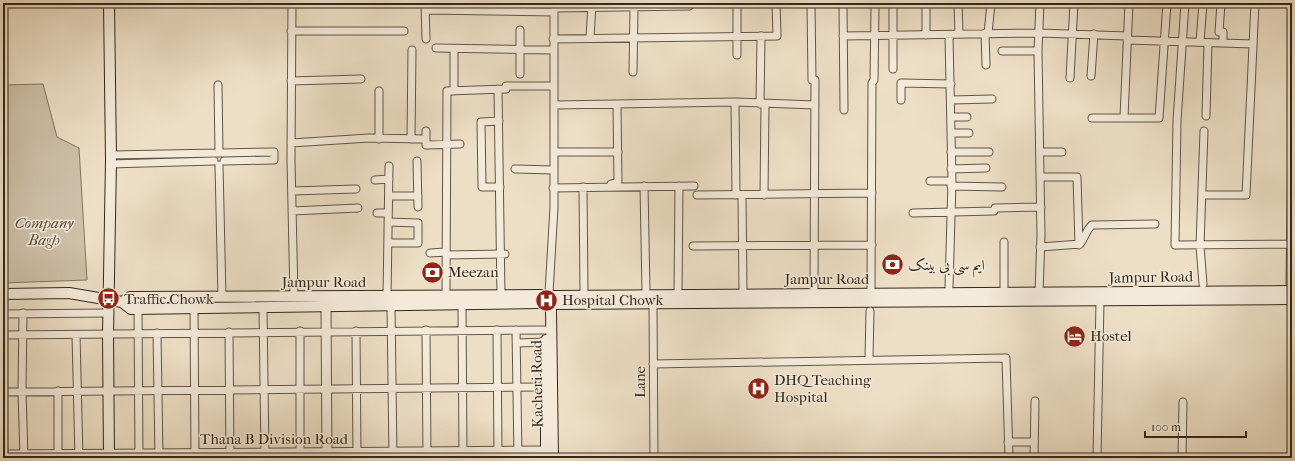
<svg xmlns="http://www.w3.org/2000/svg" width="1295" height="461" viewBox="0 0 1295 461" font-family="'IM FELL French Canon',Amiri,serif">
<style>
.green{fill:#cec0a9;stroke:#817462}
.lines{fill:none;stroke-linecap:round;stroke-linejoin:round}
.minor-casing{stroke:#625546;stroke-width:9}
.tertiary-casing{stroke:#625546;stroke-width:11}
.secondary-casing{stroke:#34271b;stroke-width:12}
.minor{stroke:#f3eada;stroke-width:7}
.tertiary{stroke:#f3eada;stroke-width:9}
.secondary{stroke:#f3eada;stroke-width:10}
.labels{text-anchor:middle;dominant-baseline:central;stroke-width:3;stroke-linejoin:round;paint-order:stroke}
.park-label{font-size:15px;font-style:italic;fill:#5a4d3e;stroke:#f3eada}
.poi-label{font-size:15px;fill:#34271b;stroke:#f3eada;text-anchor:start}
.street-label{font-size:15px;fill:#34271b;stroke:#f3eada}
</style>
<rect width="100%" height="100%" fill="#eddfc6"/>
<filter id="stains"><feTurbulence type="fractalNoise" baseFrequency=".005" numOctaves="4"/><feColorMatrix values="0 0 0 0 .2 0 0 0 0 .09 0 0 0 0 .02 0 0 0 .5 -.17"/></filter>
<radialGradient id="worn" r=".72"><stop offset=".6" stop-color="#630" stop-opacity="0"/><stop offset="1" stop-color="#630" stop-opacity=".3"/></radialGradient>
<path class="green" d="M43,84L57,137L79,148L87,280L3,283V85Z"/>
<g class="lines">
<defs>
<path id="minor" d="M292,3L291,160L294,297
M425,3L426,39
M843,3L844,110
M958,3L959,34
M1185,3L1177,121L1175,245L1292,244
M1221,3L1219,32H1223V43
M811,4L812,80H815L814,290
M554,8L689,6
M426,10L554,12
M520,30V74
M291,31H404
M985,33L986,65
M988,34L991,3
M926,35V3
M949,35L952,181L949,287
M843,36L1039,33L1127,36
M590,38L592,3
M553,39L777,36L776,3
M1127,40L1253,44
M1200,42L1203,3
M436,48L554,50
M454,49V91
M1002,51H1038
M737,55V3
M893,69V3
M633,72L634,7
M1091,76L1094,34
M1070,78L1074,3
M291,81L361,79
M218,85L219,153
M498,89L501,296
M379,91V139
M901,100V83L951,84
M951,100L992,99
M735,102L736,195
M760,104L761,36
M554,105L735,102L815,105
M1206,116L1208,43
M951,117H967
M1124,117L1129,3
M1092,118H1159L1167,3
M499,121L481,122L482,187H500
M426,131V145L460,144
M951,133H969
M411,139L412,50
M291,143L369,138L425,139
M554,152H618
M951,152H989
M1040,152H1062
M220,153L274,152V160L224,161
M111,155L218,153
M417,161L418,207
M110,164L214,161
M219,165L222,297
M515,169L554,170
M951,169L986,168
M1040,177H1077L1079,245
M375,180L389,179
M930,181H952
M611,184L618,182L617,105
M644,186L646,291L653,305L654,458
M951,186L1002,187
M583,187L584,292
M553,188L694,186
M292,191L356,189
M697,195L872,193
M742,195L743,291
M764,195L765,104
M1202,195H1246L1255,3
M389,196H418
M292,211L358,208
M377,213H388
M913,213L994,211L995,208L1041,207
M388,243H418V223L388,222
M693,246L872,245
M1040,247L1080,244C1085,238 1086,230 1092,225L1155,224
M430,253L446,252
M446,255L505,254
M1203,284L1200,246L1204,131
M1290,284L1292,139
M871,289L872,83L874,80L875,8
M549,293L554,207V3
M1004,293V242
M1039,293L1041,236L1038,51L1040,3
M678,295L679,186
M446,296L447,91L506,89V86H554
M387,297L389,166
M462,304L463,458
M391,305L393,458
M263,307L265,458
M138,308L139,458
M194,308L195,458
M23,313L22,391L24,458
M3,314L108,313
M426,330L427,458
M497,330L498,458
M516,330L518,458
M300,331V458
M356,331L357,458
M229,332L230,458
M157,333L159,458
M3,335L546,330
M76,335L79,458
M517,343L546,342
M869,359L870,311
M653,364L1006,358L1009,458
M58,391V454
M3,392L545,387
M1008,442H1034
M1034,458L1035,401
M1097,458L1100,301
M1182,458L1183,402"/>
<path id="tertiary" d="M326,307L327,457
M3,455L546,451"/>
<path id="secondary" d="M3,294L69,293L122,302L130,297L541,295
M554,296L1292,291
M122,302L131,309L539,303
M555,304L1292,299
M551,309L553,458
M546,340V458
M109,458L108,335L111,160L109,3"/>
</defs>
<use href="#minor" class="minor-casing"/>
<use href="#tertiary" class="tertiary-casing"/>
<use href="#secondary" class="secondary-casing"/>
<use href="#minor" class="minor"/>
<use href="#tertiary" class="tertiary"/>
<use href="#secondary" class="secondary"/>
</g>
<defs>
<symbol id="bank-disc" viewBox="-11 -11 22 22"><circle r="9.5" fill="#8f2418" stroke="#f3eada"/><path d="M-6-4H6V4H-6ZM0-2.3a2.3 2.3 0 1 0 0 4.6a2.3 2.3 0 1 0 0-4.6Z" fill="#fff"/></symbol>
<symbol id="bus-disc" viewBox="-11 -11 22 22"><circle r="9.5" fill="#8f2418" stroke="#f3eada"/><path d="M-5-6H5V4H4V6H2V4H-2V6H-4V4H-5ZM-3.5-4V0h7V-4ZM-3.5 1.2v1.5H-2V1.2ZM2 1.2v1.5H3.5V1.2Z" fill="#fff"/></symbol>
<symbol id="hospital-disc" viewBox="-11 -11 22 22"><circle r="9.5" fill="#8f2418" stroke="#f3eada"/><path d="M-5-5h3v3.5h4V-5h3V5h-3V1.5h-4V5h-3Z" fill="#fff"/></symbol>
<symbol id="hotel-disc" viewBox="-11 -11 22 22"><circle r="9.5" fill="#8f2418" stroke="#f3eada"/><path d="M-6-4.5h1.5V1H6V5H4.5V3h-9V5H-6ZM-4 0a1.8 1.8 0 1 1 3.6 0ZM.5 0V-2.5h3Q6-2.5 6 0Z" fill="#fff"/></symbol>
</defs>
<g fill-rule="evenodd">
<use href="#bank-disc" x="880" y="252" width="25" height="25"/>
<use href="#bank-disc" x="420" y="260" width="25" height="25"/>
<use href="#bus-disc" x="96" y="286" width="25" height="25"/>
<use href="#hospital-disc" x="534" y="288" width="25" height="25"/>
<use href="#hotel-disc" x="1062" y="324" width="25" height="25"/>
<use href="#hospital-disc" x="746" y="376" width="25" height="25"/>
</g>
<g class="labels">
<g class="park-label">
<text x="44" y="223">Company<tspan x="44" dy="17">Bagh</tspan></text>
</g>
<g class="poi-label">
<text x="908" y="265">ایم سی بی بینک</text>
<text x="448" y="272">Meezan</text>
<text x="124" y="299">Traffic Chowk</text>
<text x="562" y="300">Hospital Chowk</text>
<text x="1090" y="336">Hostel</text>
<text x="774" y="380">DHQ Teaching<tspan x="774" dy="17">Hospital</tspan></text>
</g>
<g class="street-label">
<text transform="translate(1151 277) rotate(-1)">Jampur Road</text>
<text x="827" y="279">Jampur Road</text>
<text x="324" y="282">Jampur Road</text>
<text transform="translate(640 382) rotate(-90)">Lane</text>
<text transform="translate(537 384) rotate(-91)">Kacheri Road</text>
<text x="274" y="439">Thana B Division Road</text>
</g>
</g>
<rect width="1295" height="461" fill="none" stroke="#eddfc6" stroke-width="16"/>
<rect x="4" y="4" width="1287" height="453" fill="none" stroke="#34271b" stroke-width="2"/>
<rect x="8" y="8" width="1279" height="445" fill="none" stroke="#34271b"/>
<path d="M1145 431v6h101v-6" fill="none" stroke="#34271b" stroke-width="2"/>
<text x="1151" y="431" font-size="12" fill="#34271b" stroke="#f3eada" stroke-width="3" paint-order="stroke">100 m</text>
<rect width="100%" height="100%" filter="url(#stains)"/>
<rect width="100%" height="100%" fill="url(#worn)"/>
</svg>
